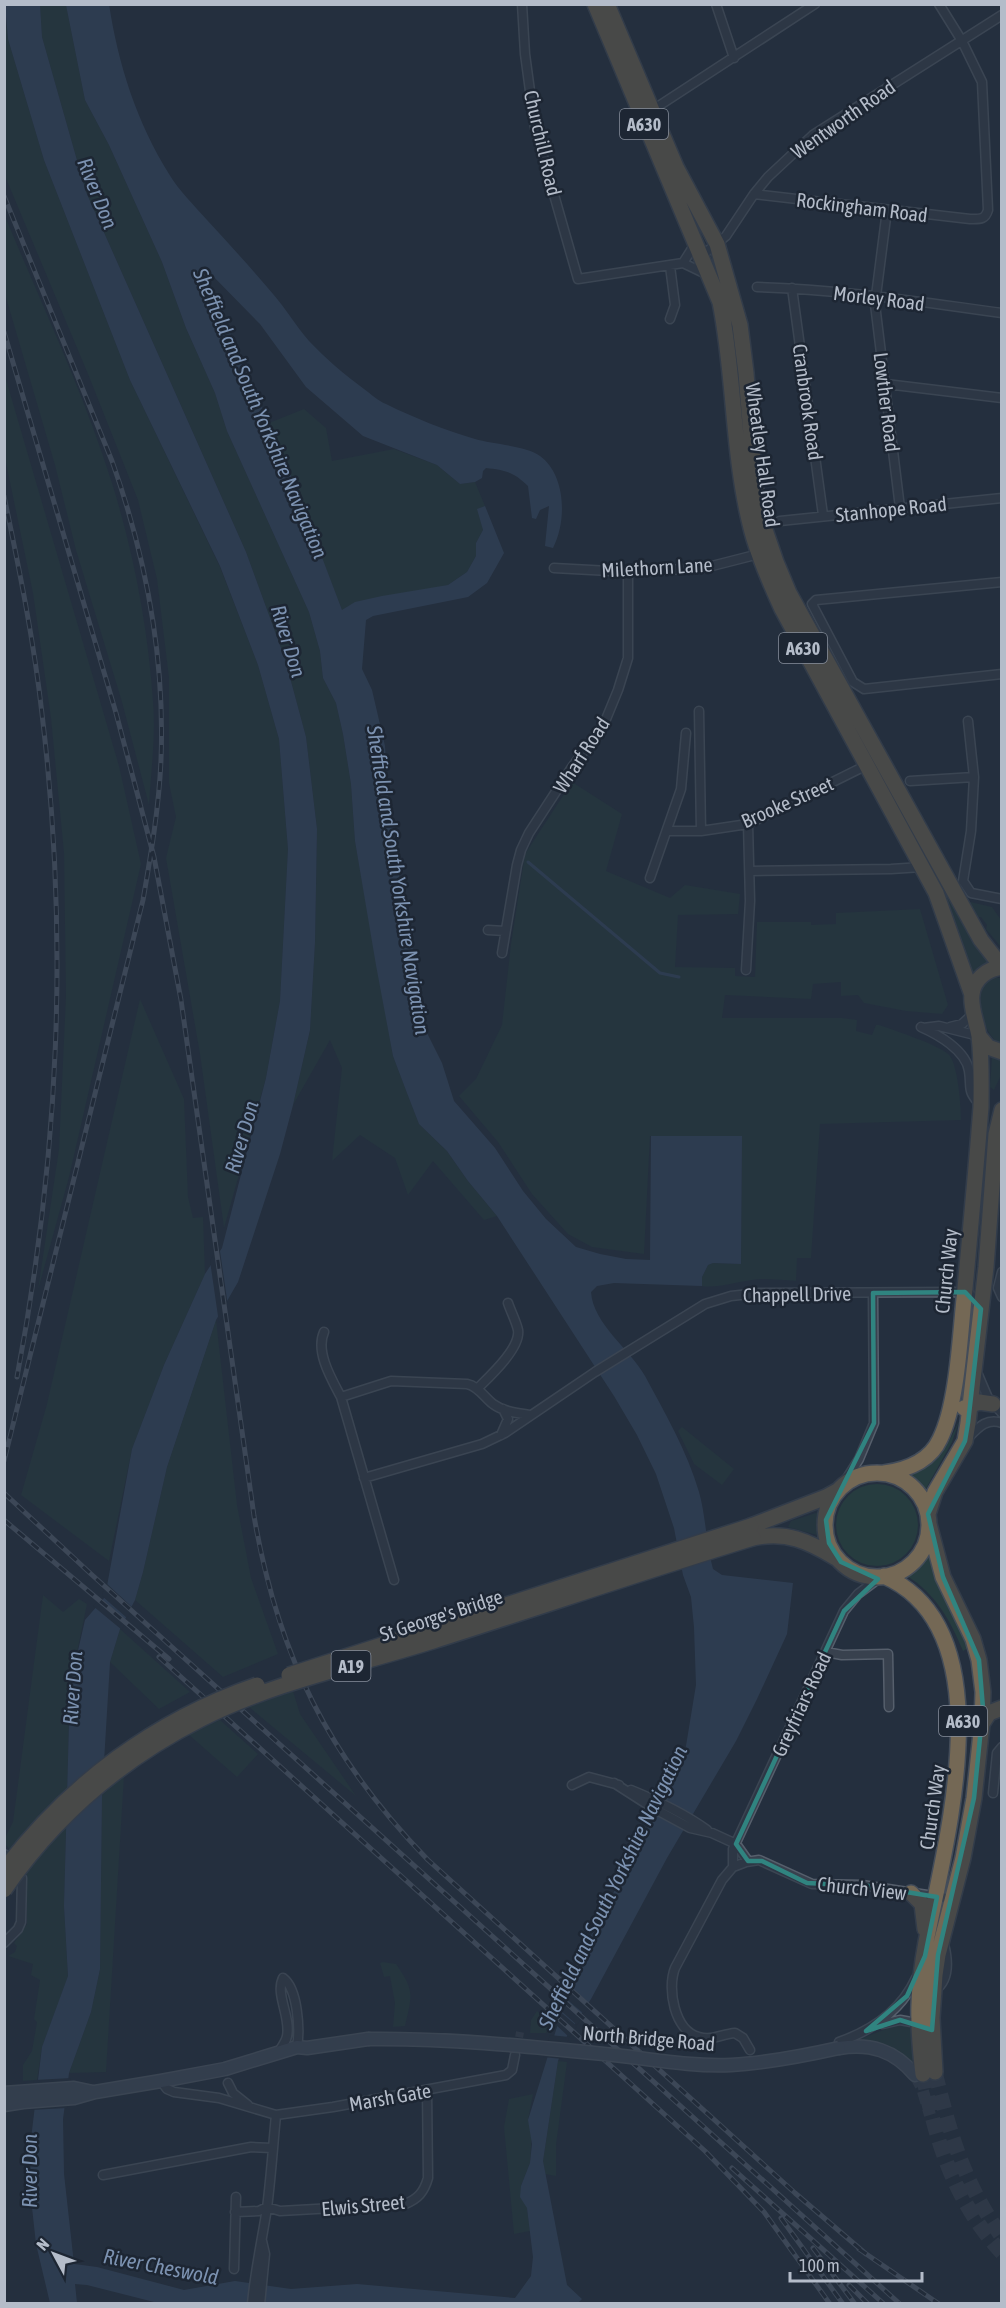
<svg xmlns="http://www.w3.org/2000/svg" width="1006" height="2308" viewBox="0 0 1006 2308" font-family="'Asap Condensed',sans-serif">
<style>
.green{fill:#263c3f}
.water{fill:#394c67}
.pier{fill:#242f3e}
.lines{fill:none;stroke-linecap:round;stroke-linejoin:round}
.stream{stroke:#394c67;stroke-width:3}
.street-tunnel{stroke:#3a4453;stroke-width:8;stroke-dasharray:8 4;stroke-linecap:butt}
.secondary-tunnel{stroke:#3a4453;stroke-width:12;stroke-dasharray:12 6;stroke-linecap:butt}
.highway-tunnel{stroke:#3a4453;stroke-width:15;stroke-dasharray:15 8;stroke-linecap:butt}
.street-casing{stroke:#565f6c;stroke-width:11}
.secondary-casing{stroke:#565f6c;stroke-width:15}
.highway-casing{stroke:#434c59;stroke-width:18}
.street{stroke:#38414e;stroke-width:8}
.secondary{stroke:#465061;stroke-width:12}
.highway{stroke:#746855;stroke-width:15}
.rail-casing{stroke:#5a6575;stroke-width:5}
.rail{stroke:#1d2633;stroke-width:3;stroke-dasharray:9;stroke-linecap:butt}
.secondary-bridge-casing{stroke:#565f6c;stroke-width:15;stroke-linecap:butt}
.highway-bridge-casing{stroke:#434c59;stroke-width:18;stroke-linecap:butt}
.secondary-bridge{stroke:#465061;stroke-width:12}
.highway-bridge{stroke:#746855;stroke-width:15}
.marked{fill:none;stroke:#308480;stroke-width:4.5;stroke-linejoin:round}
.labels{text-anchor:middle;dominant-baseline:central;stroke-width:5;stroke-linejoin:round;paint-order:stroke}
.shield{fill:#1d2633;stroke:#878f9c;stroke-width:1.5}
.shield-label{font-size:18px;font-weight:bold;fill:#b4bcc9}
.street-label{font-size:20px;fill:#b4bcc9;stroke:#1d2633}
.water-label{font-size:21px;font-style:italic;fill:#7c92b1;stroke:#1d2633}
</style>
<rect width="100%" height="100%" fill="#242f3e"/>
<path class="green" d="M4,5L8,39L44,160L130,380L220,567L258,665L279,739L288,849L280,1001L266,1078L224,1228L200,1054L166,858L176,817L169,783V678L157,579L138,500L88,374L5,176Z
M40,5H66L85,100L109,145L162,262L186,328L215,393L227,431L309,612L320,651L323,678L336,703L343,734L351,784L355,841L393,1056L419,1124L447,1151L468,1181L497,1216L484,1220L433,1161L408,1195L395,1158L360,1135L332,1161L342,1068L330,1040L293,1105L310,1030L315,942L317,829L306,737L285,659L246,552L86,192L42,37Z
M4,214C41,303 83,391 112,483C134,554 148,628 153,701C156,735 151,771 149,805L122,702L76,550L55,465L5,294Z
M5,376L119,766L141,864L69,1177L38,1290L59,1149L66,996L64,853L51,718L33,593L5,458Z
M304,409L326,428L332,461L394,449L437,465L460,484L475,482L485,506L478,509L483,530L476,543V556L467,572L448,585L342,610L269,423Z
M572,782L622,814L606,871L670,898L685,885L740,894L738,914L678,915L675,967L735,968V976L755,977L757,922H811V925L836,924V913L920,909L948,1005L942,1014L906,1011L864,1003L858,995L841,996V982L813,984L811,999L725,995L722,1018H842L857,1020L856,1031L872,1035L876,1025H879C893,1030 943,1046 950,1056C958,1067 961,1106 961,1120L820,1124L811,1258H797L796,1281C785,1280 774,1279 763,1279C745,1279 718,1289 702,1286V1277L708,1265L713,1263L741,1264L742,1136H650L644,1254L592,1247L568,1234L532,1194L498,1142L459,1096L476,1079L502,1025L511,944L525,854Z
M941,879L991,963L971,978L961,939L937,883Z
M966,901L992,907L1001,920V947L986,929L987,925L981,917H976Z
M993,978H1001V1044C982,1036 970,987 993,978Z
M140,999L184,1099L188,1197L193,1218L203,1217L205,1274L164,1365L132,1449L109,1561L21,1495L47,1404Z
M992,1057L1001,1059V1075L994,1090L990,1087Z
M216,1320L237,1505L251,1578L278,1654L223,1677L135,1600L143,1572L167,1467Z
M960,1419L952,1442L924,1492L909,1476C938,1463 947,1447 960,1419Z
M682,1427L734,1469L722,1485L694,1464L678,1431Z
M836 1525a41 41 0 1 1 82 0a41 41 0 1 1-82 0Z
M822,1511L821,1536L788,1527L791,1521Z
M928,1555L933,1571L970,1647L963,1651C950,1620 936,1594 907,1576L915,1570Z
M43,1595L63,1612L79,1599L87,1604L70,1686L64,1906L68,1977L42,2047L37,2080L23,2081V2065L32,2051L37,2022L34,2019L40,1980L31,1975L33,1964L8,1956L15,1952L17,1946L14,1943L27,1924V1869L5,1844V1838L13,1822Z
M120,1629L190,1692L159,1709L110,1662Z
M293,1691L300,1714L356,1796L249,1707Z
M220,1720L258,1754L237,1777L188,1734Z
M124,1776L106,2072L69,2073L91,2012L100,1969L102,1795Z
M383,1962L396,1964C415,1991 412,1995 405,2026L393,2027L395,2003L390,1976L384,1977L380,1963Z
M537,2011L550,2023L546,2033H530L531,2020Z
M899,2024L912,2026L915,2066C899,2052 882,2042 860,2039Z
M558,2061L567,2062L556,2145V2176L545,2174L543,2161Z
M533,2094L528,2120L532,2132L530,2163L521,2186L527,2208L530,2231L514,2234L504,2127L509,2099Z"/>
<path class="water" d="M109,4C118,64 137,123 169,174C179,191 194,205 207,220C229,244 252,269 273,294C286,309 296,326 309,341C325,358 345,375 364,389C371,394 378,401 386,404C414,418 445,430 475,439C492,444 527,446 540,456C566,475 567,521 553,548L545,546L549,506L540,510L536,519L532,518L528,486C514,472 505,470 486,468L483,471L482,478L475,482L460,484L437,465L363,436L306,387L260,324L209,272L205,274L288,468L342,610L355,602L382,596L448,585L467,572L476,556V543L483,530L477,509L485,506L504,553L487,583L468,597L373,616L366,620L362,669L372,690L385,746L388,797L397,838L400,889L407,904L403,913L411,945L415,953L412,968L416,997L426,1031L442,1063L454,1101L495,1148L523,1191L546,1219L576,1247L600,1254L626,1259L650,1260L651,1136H742L741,1264L713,1263L708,1265L702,1277V1286L614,1283L597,1286L591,1292C593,1324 630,1349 645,1376C665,1413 687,1451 699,1492C706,1517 706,1544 713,1569L722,1575L793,1583L787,1634L757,1699L736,1741L667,1858L591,1999L567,2036L558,2061L543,2161L567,2285L582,2299L578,2303L162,2304L87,2285L75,2284L77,2303H50L36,2244L30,2189L31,2139L42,2047L68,1976L64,1906L70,1686L85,1620L105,1597L132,1449L164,1365L205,1274L222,1248L266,1078L280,1001L288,849L279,739L258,665L220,566L130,380L44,160L8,39L5,5H40L42,37L86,192L246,552L285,659L306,737L317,829L315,942L310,1030L293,1105L280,1154L238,1282L216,1320L167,1467L143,1572L135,1600L120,1629L110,1662L102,1795L100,1969L91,2012L69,2073L63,2119L64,2174L74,2264L97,2267L184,2290L235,2281L291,2289L357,2284L515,2298L531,2276L533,2257L527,2208L520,2197L521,2186L530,2163L532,2144L528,2120L570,1985L573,1970L672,1781L685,1752L696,1685L694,1627L691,1597L683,1575L674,1528L656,1474L637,1435L614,1396L497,1216L468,1181L447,1151L419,1124L407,1093L393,1056L376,965L355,841L351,784L343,734L336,703L323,678L320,651L309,612L227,431L215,393L186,328L162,262L109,145L85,100L66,5Z"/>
<path class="pier" d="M219,1244L228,1306L219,1323L210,1261Z
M105,1582L133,1608L127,1618L102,1596Z
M100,1599L126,1621L122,1630L93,1606Z
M567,1985L590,2005L584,2014L563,1996Z
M563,1998L583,2016L577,2025L559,2009Z
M558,2010L577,2026L569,2038L562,2059L543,2057L550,2035L569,2037L554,2023Z
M71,2078L67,2108L31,2110L34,2080Z"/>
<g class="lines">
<path class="stream" d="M528,862L660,973L679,977"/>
<path class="street-tunnel" d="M517,2049L520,2032"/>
<path class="secondary-tunnel" d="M915,2075L922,2088L930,2115"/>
<path class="highway-tunnel" d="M935,2072C951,2137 963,2181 1002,2237
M923,2074C935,2141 955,2202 1002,2253"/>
<defs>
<path id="street" d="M522,4L525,54L535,128L578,279L683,263L695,244
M716,4L734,58
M651,111L815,4
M754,194L970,219C980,219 985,220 988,210L982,82L962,41L939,4
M700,257L726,236L754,194L768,177L813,135L1002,15
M683,263L706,274
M670,266L675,305L670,319
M757,287C839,289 920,302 1002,313
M792,288L823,515
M874,296L900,508
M876,296L887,210
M886,384L1002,398
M780,521L1002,498
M554,568L628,572L704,568L759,554
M1002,582L816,600L812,604L853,682L864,689L1002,674
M699,711L701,831
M910,781L974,777
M667,831H701L748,824L867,765
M750,871L891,869L922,867
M650,878L681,789L686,733
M963,881L971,831L974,777L968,721
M963,881L971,893L1002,899
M488,930L505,931
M502,953L517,865L521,850L529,833L572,767L604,724L618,690L628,658V572
M746,970L750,901L748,824
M921,1027C937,1034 966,1050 969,1071C972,1090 966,1089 981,1106
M950,1027L962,1024L974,1013
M923,1028L939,1026L979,1036
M1002,1272L998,1288L1002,1297
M324,1332C315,1352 332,1380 341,1397L394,1580
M976,1370L988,1398L1002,1413
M477,1389C489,1377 521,1348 518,1330C516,1321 511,1312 508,1303
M341,1397L391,1381L467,1384C478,1386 484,1397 493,1404C504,1412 517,1413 530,1415
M501,1435L508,1419L503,1409
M967,1439C977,1429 986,1417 1002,1423
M364,1478L482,1444L505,1433L595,1372L705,1304L731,1296L759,1293L965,1292L969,1293L980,1306
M842,1486L859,1459L874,1423L873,1293
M826,1652L842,1655L888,1654L889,1707
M614,1783L653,1808L690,1828L712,1833L736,1844L748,1861
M572,1785L589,1777L619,1785
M631,1790C658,1801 684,1813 707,1830
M993,1793L997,1753L1002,1747
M4,1854L5,1855
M733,1867V1849L844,1611L858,1594L882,1576
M4,1943L18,1929L21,1922L22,1878
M935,1990C950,1980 948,1960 944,1944
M883,2024L900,2020L917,2023
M839,2042C873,2030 901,2011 916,1978
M750,2050L743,2038L735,2033C722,2034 712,2041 699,2037C674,2031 667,1988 675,1968L722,1880L733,1867L746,1862L759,1860L812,1884L862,1885L953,1899
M278,2053C281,2048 286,2042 287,2036C291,2017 275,1994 283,1978C298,1989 300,2030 297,2047L300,2046
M161,2081L167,2089L174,2092L219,2098L276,2115L333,2107L506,2075L512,2070L515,2055
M228,2083L233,2093L248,2105
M103,2175L251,2147L272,2148
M235,2212L259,2211L267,2207L280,2211L405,2204C418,2199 424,2192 428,2178L427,2090
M234,2269L236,2197
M252,2304C255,2271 262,2240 267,2208C271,2177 273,2146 276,2115
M260,2304L265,2254L262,2241"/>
<path id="secondary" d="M839,2048C870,2043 894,2050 915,2075
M4,2093L74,2088L93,2092
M4,2105L23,2102L74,2098L95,2092L161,2081L225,2069L297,2047L307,2048L368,2039"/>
<path id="highway" d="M595,4L720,302C735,376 732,454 751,528C758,556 770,583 782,609L936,893L972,995
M607,4L676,167L717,244L740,325L746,373L755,485L764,527L776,562L789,593L981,940L1002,967
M979,1036L988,1047L1002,1052
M964,1408L979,1402L993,1404
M884,1473C906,1470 930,1461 940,1439C957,1405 960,1338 964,1299C970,1235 976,1171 981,1107C981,1084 982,1060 979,1036C977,1023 970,1007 972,994C974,979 987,969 1002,967
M825 1525a52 52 0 1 1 104 0a52 52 0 1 1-104 0Z
M928,1514L935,1492L965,1441L968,1423L986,1267L996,1134L1002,1110
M929,1524L943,1577L973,1639L979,1660L983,1692L982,1724L974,1798L963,1858L938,1955L935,1975L932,2018L935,2072
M751,1526L826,1497L837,1491
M753,1538C787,1531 808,1541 836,1558
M884,1576C1006,1629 946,1839 926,1942C917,1991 917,2025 923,2074
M982,1724L989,1713L1002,1708
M911,1893L922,1904L925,1929"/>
</defs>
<use href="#street" class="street-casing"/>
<use href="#secondary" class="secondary-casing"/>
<use href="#highway" class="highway-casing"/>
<use href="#street" class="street"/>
<use href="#secondary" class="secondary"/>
<use href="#highway" class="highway"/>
<defs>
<path id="rail" d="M4,196L112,461C146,557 165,659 161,760C159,807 151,854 143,900L4,1461
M4,332L116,713L154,857L181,1000L254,1516C278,1656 329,1758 428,1860L795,2193L866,2254
M4,496C19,568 34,641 42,714C69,938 59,1155 17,1377
M4,1493L91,1574L900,2304
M4,1520L169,1659
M159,1657L705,2151L764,2212L830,2304
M732,2168L884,2304
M781,2218L843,2304
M813,2248L855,2304
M859,2249L939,2304
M849,2285L868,2304"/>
</defs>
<use href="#rail" class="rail-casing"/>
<use href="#rail" class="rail"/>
<defs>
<path id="secondary-bridge" d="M368,2039C448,2038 525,2046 604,2054C646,2058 689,2067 731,2065C767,2063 803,2056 839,2048"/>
<path id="highway-bridge" d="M289,1675L751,1526
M4,1870C69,1784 155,1720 257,1685
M4,1890C54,1817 122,1759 201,1719C272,1683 357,1665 433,1641C540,1607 646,1571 753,1538"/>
</defs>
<use href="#secondary-bridge" class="secondary-bridge-casing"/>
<use href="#highway-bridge" class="highway-bridge-casing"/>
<use href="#secondary-bridge" class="secondary-bridge"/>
<use href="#highway-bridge" class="highway-bridge"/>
</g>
<path d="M0 0H1006V2308H0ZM965,1292L981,1309L968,1423L965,1441L928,1514L943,1577L979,1660L983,1708L974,1798L938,1955L932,2030L900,2020L866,2031L907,1996L925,1956L937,1897L869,1886L807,1883L762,1861H748L736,1844L844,1611L878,1579L841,1562L829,1543L826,1520L874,1423L873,1293Z" fill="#242f3e" fill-opacity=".55" fill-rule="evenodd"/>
<path class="marked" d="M965,1292L981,1309L968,1423L965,1441L928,1514L943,1577L979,1660L983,1708L974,1798L938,1955L932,2030L900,2020L866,2031L907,1996L925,1956L937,1897L869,1886L807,1883L762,1861H748L736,1844L844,1611L878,1579L841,1562L829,1543L826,1520L874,1423L873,1293Z"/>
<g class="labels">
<g class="shield">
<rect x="620" y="109" width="48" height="30" rx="4.5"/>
<rect x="779" y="633" width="48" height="30" rx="4.5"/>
<rect x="331.5" y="1651" width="39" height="30" rx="4.5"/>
<rect x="939" y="1706" width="48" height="30" rx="4.5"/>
</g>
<g class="shield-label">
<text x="644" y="124">A630</text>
<text x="803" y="648">A630</text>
<text x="351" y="1666">A19</text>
<text x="963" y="1721">A630</text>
</g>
<g class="street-label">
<text transform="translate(843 119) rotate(-35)">Wentworth Road</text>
<text transform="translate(543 143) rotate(77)">Churchill Road</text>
<text transform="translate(862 207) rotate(7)">Rockingham Road</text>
<text transform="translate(879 298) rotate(7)">Morley Road</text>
<text transform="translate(808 402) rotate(82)">Cranbrook Road</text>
<text transform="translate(887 402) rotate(83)">Lowther Road</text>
<text transform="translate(763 455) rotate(82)">Wheatley Hall Road</text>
<text transform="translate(891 509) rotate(-6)">Stanhope Road</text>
<text transform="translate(657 567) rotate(-3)">Milethorn Lane</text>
<text transform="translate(581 755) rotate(-57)">Wharf Road</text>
<text transform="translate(787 802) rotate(-24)">Brooke Street</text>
<text transform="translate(946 1271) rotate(-84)">Church Way</text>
<text transform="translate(797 1294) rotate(-1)">Chappell Drive</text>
<text transform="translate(441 1615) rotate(-18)">St George's Bridge</text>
<text transform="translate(801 1704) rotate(-65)">Greyfriars Road</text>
<text transform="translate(932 1807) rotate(-82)">Church Way</text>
<text transform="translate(862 1888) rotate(6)">Church View</text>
<text transform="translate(649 2038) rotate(5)">North Bridge Road</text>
<text transform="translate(390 2097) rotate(-10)">Marsh Gate</text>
<text transform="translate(363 2205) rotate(-5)">Elwis Street</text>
</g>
<g class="water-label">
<text transform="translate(98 193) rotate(68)">River Don</text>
<text transform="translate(261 413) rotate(67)">Sheffield and South Yorkshire Navigation</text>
<text transform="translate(289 641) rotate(73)">River Don</text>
<text transform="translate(399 880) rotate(81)">Sheffield and South Yorkshire Navigation</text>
<text transform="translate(241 1137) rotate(-74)">River Don</text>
<text transform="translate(72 1688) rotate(-86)">River Don</text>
<text transform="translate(612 1887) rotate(-64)">Sheffield and South Yorkshire Navigation</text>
<text transform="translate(29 2171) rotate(-90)">River Don</text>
<text transform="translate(161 2266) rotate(11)">River Cheswold</text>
</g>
</g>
<rect width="1006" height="2308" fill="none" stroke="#b4bcc9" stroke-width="12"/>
<g transform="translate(54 2254) rotate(311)" stroke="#1d2633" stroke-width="4.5" paint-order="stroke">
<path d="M0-4.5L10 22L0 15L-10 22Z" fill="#b4bcc9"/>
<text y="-9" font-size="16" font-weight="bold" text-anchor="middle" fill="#b4bcc9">N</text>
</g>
<path d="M790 2272v9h132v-9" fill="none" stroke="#b4bcc9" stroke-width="3"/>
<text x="799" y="2272" font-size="18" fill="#b4bcc9" stroke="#1d2633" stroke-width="4.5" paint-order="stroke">100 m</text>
</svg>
